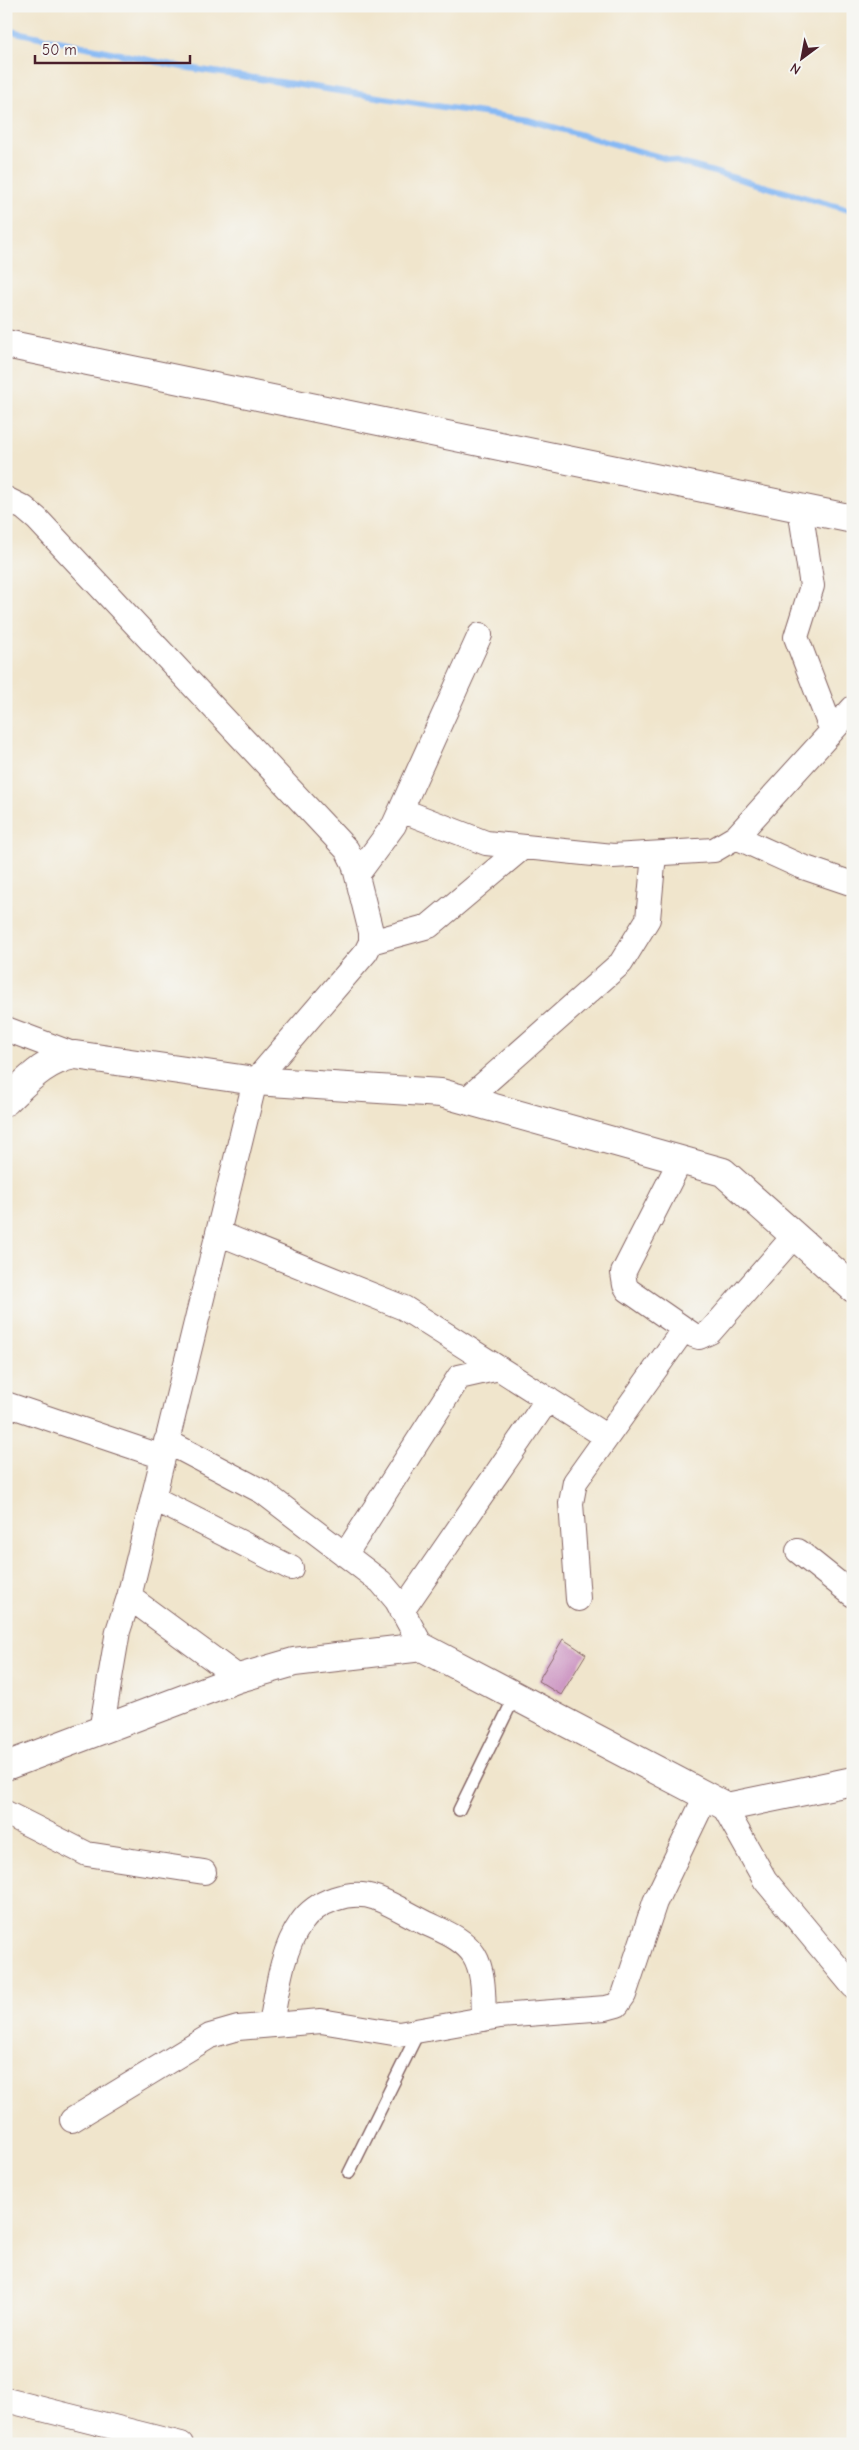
<svg xmlns="http://www.w3.org/2000/svg" width="859" height="2450" viewBox="0 0 859 2450" font-family="'Comic Neue',sans-serif">
<style>
.lines{fill:none;stroke-linecap:round;stroke-linejoin:round}
.stream{stroke:#87b9f4;stroke-width:6}
.building{fill:#ce99c4}
.lane-casing{stroke:#846463;stroke-width:14}
.street-casing{stroke:#846463;stroke-width:26}
.secondary-casing{stroke:#846463;stroke-width:30}
.lane{stroke:#fff;stroke-width:11}
.street{stroke:#fff;stroke-width:24}
.secondary{stroke:#fff;stroke-width:28}
</style>
<rect width="100%" height="100%" fill="#f6f6f2"/>
<filter id="ink" filterUnits="userSpaceOnUse"><feTurbulence type="fractalNoise" baseFrequency=".02" numOctaves="2"/><feDisplacementMap in="SourceGraphic" scale="10" xChannelSelector="R" yChannelSelector="G"/><feConvolveMatrix kernelMatrix="1 2 1 2 8 2 1 2 1" color-interpolation-filters="sRGB"/></filter>
<filter id="wash" filterUnits="userSpaceOnUse"><feTurbulence type="fractalNoise" baseFrequency=".0096" numOctaves="4" result="noise"/><feDisplacementMap in="SourceGraphic" scale="20" xChannelSelector="R" yChannelSelector="G"/><feGaussianBlur stdDeviation="1.12" result="paint"/><feColorMatrix in="noise" values="0 0 0 0 0 0 0 0 0 0 0 0 0 0 0 0 0 1.4 0 .05"/><feComposite in="paint" operator="in"/></filter>
<g filter="url(#wash)">
<rect width="100%" height="100%" fill="#f0e5cc"/>
<g class="lines">
<path class="stream" d="M6,30L182,67L528,120L853,211"/>
</g>
<g id="blocks">
<path class="building" d="M563,1639L586,1654L561,1695L538,1681Z"/>
</g>
</g>
<g filter="url(#ink)">
<use href="#blocks" fill-opacity="0" stroke="#846463" stroke-width="1"/>
<g class="lines">
<defs>
<path id="lane" d="M459,1810L515,1696
M349,2173L419,2031"/>
<path id="street" d="M6,499L24,508L37,519L347,850L354,864L371,932V942L366,952L255,1081L129,1597L118,1631L101,1731
M800,508L812,586L796,637L832,731
M401,810L486,843L613,856L714,850L736,837L853,708
M736,837L800,866L853,884
M357,875L394,825L480,635
M371,942L429,926L523,847
M6,1029L75,1055
M466,1100L621,963L648,919L654,854
M680,1161L623,1273L625,1285L628,1290L693,1335L699,1337L710,1332L794,1236
M218,1233L404,1308L607,1437
M6,1404L163,1457
M166,1441L263,1492L381,1582L397,1601L422,1647
M153,1498L291,1568
M798,1551L853,1595
M345,1555L459,1377L499,1368
M129,1597L239,1678
M578,1599L571,1503L575,1482L684,1329
M402,1611L548,1399
M723,1805L765,1880L853,1986
M6,1813L87,1854L204,1872
M271,2025C277,1992 281,1951 301,1923C316,1901 350,1889 376,1898C392,1904 408,1914 424,1922C442,1931 463,1938 474,1955C485,1973 483,1999 484,2019
M72,2120L210,2036L238,2028L321,2021L399,2034L500,2016L606,2008L617,2005L624,1995L655,1902L706,1796
M6,2400L181,2444"/>
<path id="secondary" d="M6,344L853,519
M6,1101C28,1080 45,1060 75,1055L255,1081L441,1093L723,1172L853,1288
M6,1766L239,1678L294,1662L422,1647L727,1807L853,1781"/>
</defs>
<use href="#lane" class="lane-casing"/>
<use href="#street" class="street-casing"/>
<use href="#secondary" class="secondary-casing"/>
<use href="#lane" class="lane"/>
<use href="#street" class="street"/>
<use href="#secondary" class="secondary"/>
</g>
</g>
<rect width="859" height="2450" fill="none" stroke="#f6f6f2" stroke-width="25"/>
<g transform="translate(802 58) rotate(212)" stroke="#f6f6f2" stroke-width="4" paint-order="stroke">
<path d="M0-4L9 19L0 12L-9 19Z" fill="#4a1f2b"/>
<text y="-8" font-size="14" font-weight="bold" text-anchor="middle" fill="#4a1f2b">N</text>
</g>
<path d="M35 55v8h155v-8" fill="none" stroke="#4a1f2b" stroke-width="2.5"/>
<text x="42" y="55" font-size="15" fill="#4a1f2b" stroke="#f6f6f2" stroke-width="4" paint-order="stroke">50 m</text>
</svg>
